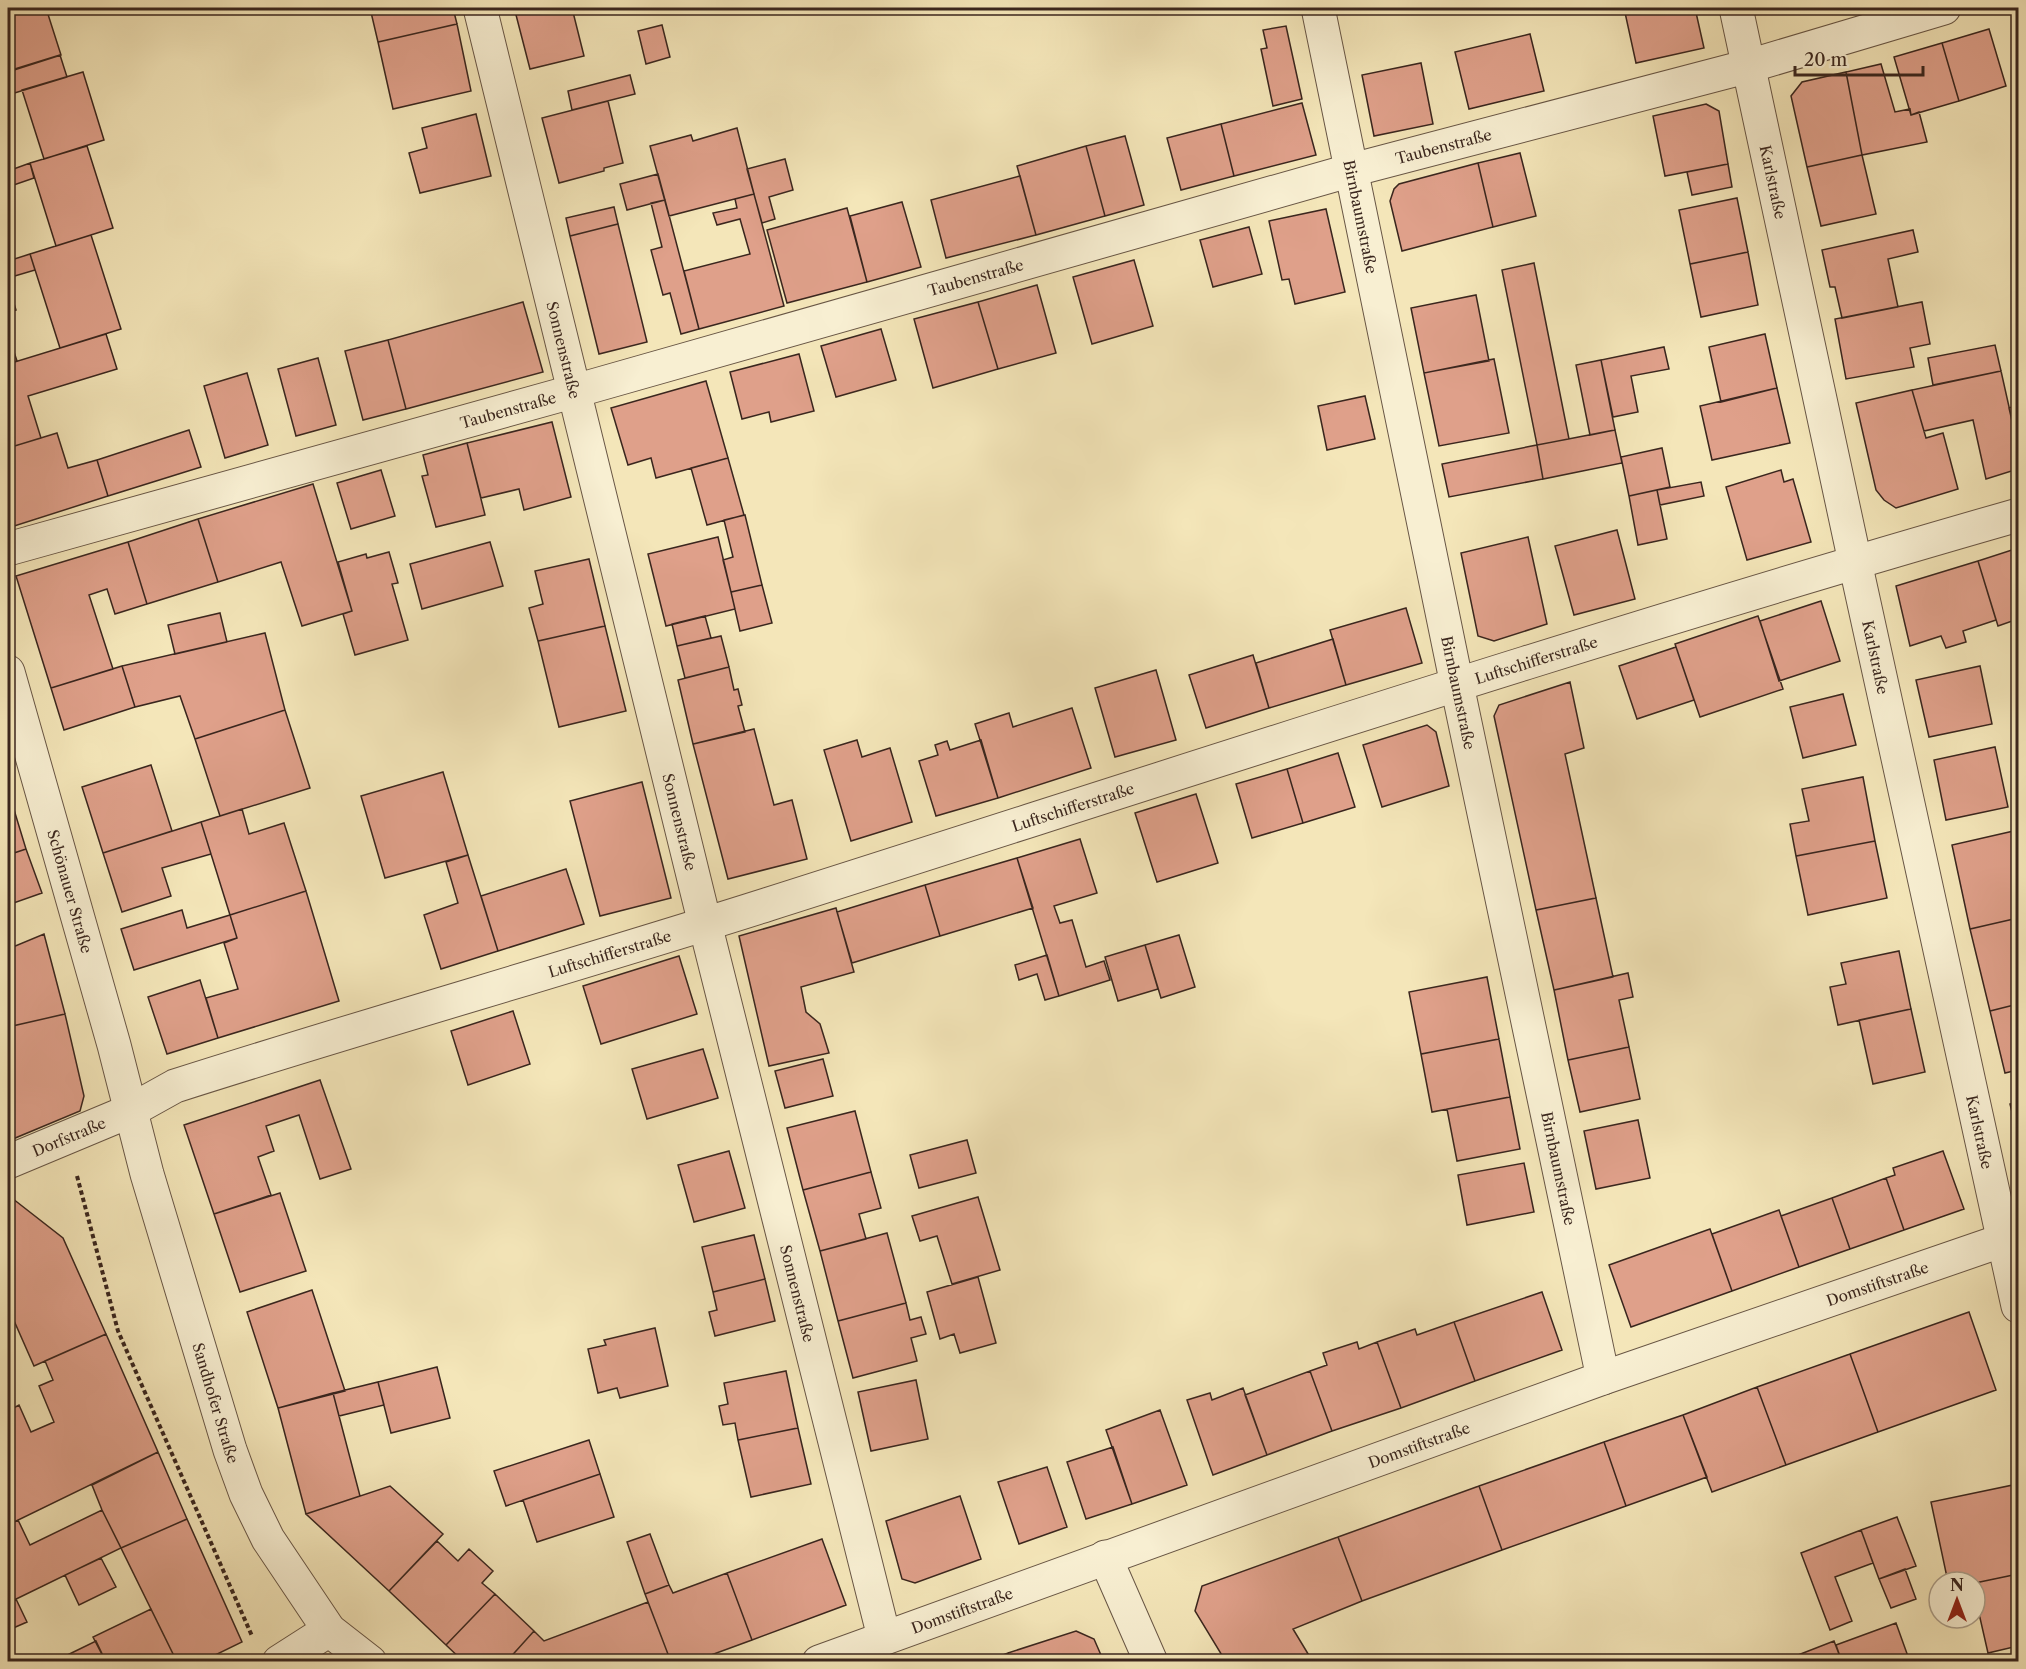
<svg xmlns="http://www.w3.org/2000/svg" width="2026" height="1669" viewBox="0 0 2026 1669" font-family="'Libre Caslon Text',serif">
<style>
.building{fill:#dfa08a;stroke:#3a261e;stroke-width:1.5}
.lines{fill:none;stroke-linecap:round;stroke-linejoin:round}
.minor-casing{stroke:#685645;stroke-width:35}
.tertiary-casing{stroke:#685645;stroke-width:35}
.path{stroke:#3a261e;stroke-width:4;stroke-dasharray:4.5 3;stroke-linecap:butt}
.minor{stroke:#f8efd2;stroke-width:33}
.tertiary{stroke:#f8efd2;stroke-width:33}
.labels{text-anchor:middle;dominant-baseline:central;stroke-width:5;stroke-linejoin:round;paint-order:stroke}
.street-label{font-size:15px;fill:#3a261e;stroke:#f8efd2}
</style>
<rect width="100%" height="100%" fill="#f4e6b9"/>
<filter id="stains"><feTurbulence type="fractalNoise" baseFrequency=".00333" numOctaves="4"/><feColorMatrix values="0 0 0 0 .2 0 0 0 0 .09 0 0 0 0 .02 0 0 0 .5 -.17"/></filter>
<radialGradient id="worn" r=".72"><stop offset=".6" stop-color="#630" stop-opacity="0"/><stop offset="1" stop-color="#630" stop-opacity=".3"/></radialGradient>
<path class="building" d="M8,8H24L8,13Z
M24,8H46L61,55L8,72V13Z
M370,8H453L457,24L378,42Z
M529,8H572L584,56L530,69L515,11Z
M1624,8H1695L1704,48L1636,63Z
M457,24L471,91L393,109L378,42Z
M662,25L670,57L646,64L638,31Z
M1286,26L1302,99L1273,106L1261,49L1267,48L1263,30Z
M1989,29L2006,86L1959,101L1942,43Z
M1530,34L1544,91L1469,109L1455,52Z
M1942,43L1959,101L1911,115L1894,57Z
M60,55L67,77L8,95V71Z
M1421,63L1433,124L1374,136L1362,75Z
M1881,64L1895,112L1910,109L1911,115L1919,112L1927,142L1862,155L1846,72Z
M83,72L104,140L44,159L22,90Z
M1846,72L1862,155L1807,167L1791,96L1802,82Z
M630,75L635,94L572,110L568,91Z
M608,101L623,163L604,168V171L559,183L542,118Z
M1302,103L1316,155L1234,176L1221,124Z
M1706,104L1719,111L1728,164L1665,176L1653,116Z
M476,114L491,176L420,193L409,153L427,148L422,128Z
M1221,124L1234,176L1181,190L1167,138Z
M737,128L754,194L669,216L650,146L691,135L693,141Z
M1125,136L1144,205L1105,216L1086,146Z
M87,146L113,228L56,246L30,163Z
M1086,146L1105,216L1036,235L1017,166Z
M1520,153L1536,216L1493,227L1478,163Z
M1862,155L1876,214L1821,226L1807,167Z
M785,159L793,190L769,197L775,219L762,223L747,169Z
M30,163L34,178L8,187V171Z
M1478,163L1493,227L1402,251L1390,201L1394,189L1399,184Z
M1728,164L1732,187L1692,195L1687,172Z
M658,174L665,200L627,210L620,184Z
M1020,176L1036,235L946,258L931,200Z
M754,194L784,306L699,329L684,271L750,254L740,219L717,225L713,213L737,208L735,199Z
M1737,198L1748,252L1690,264L1679,210Z
M665,200L699,329L681,334L670,293L663,295L651,250L662,247L651,203Z
M902,202L921,267L867,282L850,216Z
M614,207L618,224L570,236L566,218Z
M847,208L867,282L787,303L767,230Z
M1326,209L1345,292L1295,304L1289,279L1282,280L1269,221Z
M618,224L647,342L599,354L570,236Z
M1249,227L1262,274L1213,287L1200,240Z
M1913,230L1918,252L1888,259L1898,307L1842,318L1835,287H1830L1822,250Z
M91,235L121,329L60,348L30,254Z
M1748,252L1758,305L1701,317L1690,264Z
M30,254L35,270L8,278V261Z
M1134,260L1153,326L1092,344L1073,277Z
M1534,263L1569,439L1537,445L1502,270Z
M8,284L16,310L8,313Z
M1037,285L1056,353L998,369L978,302Z
M1476,295L1489,361L1424,373L1411,308Z
M523,302L543,372L406,409L388,340Z
M978,302L998,369L933,388L914,319Z
M1922,302L1930,344L1910,348L1914,367L1846,379L1835,319Z
M881,329L896,380L836,397L821,346Z
M106,334L117,369L28,396L41,438L8,448V364Z
M1765,334L1777,388L1721,402L1709,347Z
M10,340L17,361L8,364V341Z
M388,340L406,409L363,420L345,351Z
M1995,345L2001,371L1933,385L1928,358Z
M1664,347L1669,369L1631,376L1638,412L1613,417L1601,360Z
M799,354L814,411L771,422L769,412L742,419L730,372Z
M318,358L336,425L296,436L278,369Z
M1494,359L1509,433L1439,446L1424,373Z
M1601,360L1615,430L1590,435L1576,365Z
M2001,371L2018,447V469L1986,479L1973,420L1924,431L1912,390Z
M247,373L268,445L225,458L204,386Z
M706,381L728,458L656,478L651,458L628,465L611,408Z
M1777,388L1790,443L1712,460L1700,406Z
M1912,390L1926,438L1943,433L1958,489L1896,508L1884,500L1876,490L1856,403Z
M1365,396L1375,439L1327,450L1318,406Z
M2018,405V447L2009,408Z
M552,422L571,497L524,510L519,489L481,498L467,443Z
M189,430L201,467L108,496L97,460Z
M1615,430L1622,463L1543,479L1537,445Z
M57,433L68,468L97,460L108,496L8,528V448Z
M467,443L485,515L436,527L422,476L428,475L423,455Z
M1537,445L1543,479L1449,497L1442,464Z
M1662,448L1670,487L1629,496L1621,457Z
M728,458L744,515L707,525L691,468Z
M381,470L395,516L351,529L337,483Z
M1781,470L1784,482L1793,479L1811,542L1747,560L1726,487Z
M1701,482L1704,496L1660,505L1657,490Z
M313,484L352,611L302,626L281,562L218,582L198,519Z
M1657,490L1667,539L1638,545L1629,496Z
M745,515L762,585L731,592L723,560L733,557L724,520Z
M198,519L218,582L147,604L128,542Z
M1617,530L1635,599L1574,615L1555,546Z
M718,537L735,609L666,626L648,554Z
M1528,537L1547,624L1494,641L1478,636L1461,553Z
M128,542L147,604L115,614L107,589L89,595L113,669L51,688L16,576Z
M490,542L503,586L422,609L410,564Z
M2018,548V619L1998,626L1978,561Z
M389,552L398,583L392,584L408,640L355,655L343,614L352,611L338,562L366,554L367,558Z
M589,559L605,626L538,641L529,608L543,604L535,571Z
M1978,561L1996,620L1963,631L1966,642L1946,648L1941,636L1910,646L1896,586Z
M762,585L772,623L740,631L731,592Z
M1821,601L1840,661L1779,681L1760,621Z
M1406,608L1422,663L1346,685L1330,630Z
M220,613L227,642L175,654L168,625Z
M705,616L711,638L677,646L672,624Z
M1758,616L1783,689L1700,717L1675,644Z
M605,626L626,711L559,727L538,641Z
M265,633L285,710L195,739L180,696L135,707L122,666Z
M721,636L729,667L685,678L677,646Z
M1333,639L1346,685L1269,708L1256,663Z
M1676,647L1694,700L1637,719L1619,666Z
M1253,655L1269,708L1206,728L1189,675Z
M122,666L135,707L64,730L51,688Z
M1980,666L1992,724L1929,737L1916,680Z
M729,667L734,690L738,689L742,705L738,706L745,732L693,744L678,680Z
M1156,670L1176,740L1115,757L1095,688Z
M1570,682L1584,748L1565,754L1596,898L1536,910L1494,716L1499,705Z
M1843,694L1856,745L1803,758L1790,707Z
M1072,708L1091,768L998,798L975,724L1009,713L1013,727Z
M285,710L310,788L220,816L195,739Z
M1427,725L1436,732L1449,786L1382,807L1363,745Z
M754,729L774,805L792,800L807,859L728,879L693,744Z
M857,740L862,757L890,748L912,822L851,841L824,750Z
M981,740L998,798L936,816L919,761L938,755L935,745L947,741L950,750Z
M1995,747L2008,807L1946,820L1934,760Z
M1338,753L1355,807L1303,823L1287,769Z
M151,765L172,831L103,853L82,787Z
M1287,769L1303,823L1252,838L1236,784Z
M443,772L468,855L385,878L361,796Z
M1863,777L1875,841L1796,856L1790,824L1809,821L1802,789Z
M642,782L671,898L600,916L570,801Z
M8,790L26,849L8,855Z
M1196,794L1218,863L1157,882L1135,813Z
M242,809L249,834L284,823L306,891L230,915L201,822Z
M201,822L211,854L162,868L171,896L122,912L103,853Z
M2018,830V918L1970,929L1952,845Z
M1080,839L1097,893L1054,906L1060,923L1072,920L1086,967L1104,961L1110,980L1059,996L1017,858Z
M1875,841L1887,898L1808,915L1796,856Z
M26,849L42,893L8,905V855Z
M468,855L498,951L441,969L424,915L458,903L446,862Z
M1017,858L1033,908L940,936L925,885Z
M566,869L584,924L498,951L481,896Z
M925,885L940,936L852,963L837,912Z
M306,891L339,1001L218,1038L206,998L238,989L224,943L237,938L230,915Z
M1596,898L1613,977L1554,990L1536,910Z
M836,908L854,972L801,987L806,1012L820,1024L829,1053L769,1066L739,936Z
M182,910L187,928L230,915L237,938L134,970L121,929Z
M2018,918V1004L1990,1011L1970,929Z
M44,934L65,1014L8,1027V949Z
M1179,935L1195,987L1161,998L1145,945Z
M1145,945L1158,989L1118,1001L1105,957Z
M1899,951L1911,1009L1838,1025L1830,987L1846,984L1841,963Z
M1047,955L1059,996L1045,1000L1037,974L1019,980L1015,965Z
M679,956L697,1014L601,1044L583,986Z
M1628,973L1633,997L1619,1000L1629,1047L1568,1060L1554,990Z
M1487,977L1499,1039L1421,1054L1409,992Z
M200,980L218,1038L167,1054L148,997Z
M2018,1004V1070L2005,1073L1990,1011Z
M1911,1009L1925,1072L1873,1084L1859,1020Z
M513,1011L530,1064L468,1085L451,1031Z
M65,1014L84,1096L80,1111L8,1141V1027Z
M1499,1039L1510,1097L1432,1112L1421,1054Z
M1629,1047L1640,1099L1580,1112L1568,1060Z
M703,1049L718,1098L647,1119L632,1069Z
M823,1059L833,1096L785,1108L775,1071Z
M320,1080L351,1169L320,1179L299,1115L266,1126L274,1151L258,1157L271,1195L214,1214L184,1125Z
M1510,1097L1520,1149L1457,1161L1447,1109Z
M2018,1102V1136L2010,1104Z
M855,1111L871,1172L803,1190L787,1128Z
M1638,1120L1650,1178L1596,1189L1584,1131Z
M967,1140L976,1173L919,1188L910,1155Z
M729,1151L745,1208L694,1222L678,1165Z
M1943,1151L1964,1209L1904,1230L1886,1178L1895,1175L1893,1168Z
M1524,1163L1534,1212L1467,1225L1458,1175Z
M871,1172L881,1208L859,1214L866,1239L820,1251L803,1190Z
M1886,1178L1904,1230L1850,1249L1832,1198Z
M280,1193L306,1271L240,1292L214,1214Z
M8,1195L63,1238L106,1334L34,1366L8,1307Z
M978,1197L1000,1270L952,1284L937,1236L920,1241L912,1216Z
M1832,1198L1850,1249L1799,1267L1781,1216Z
M1779,1210L1799,1267L1732,1291L1712,1234Z
M1710,1229L1732,1291L1631,1327L1609,1265Z
M887,1233L906,1303L838,1321L820,1251Z
M754,1235L765,1279L713,1292L702,1247Z
M978,1277L996,1343L960,1353L954,1334L940,1339L927,1292Z
M765,1279L775,1321L715,1336L709,1312L717,1310L713,1292Z
M312,1290L345,1391L278,1408L247,1312Z
M1542,1292L1562,1350L1475,1381L1454,1322Z
M906,1303L910,1320L921,1317L926,1334L911,1338L917,1361L853,1378L838,1321Z
M1969,1312L1996,1390L1878,1432L1850,1354Z
M1454,1322L1475,1381L1401,1408L1377,1342L1415,1329L1417,1335Z
M655,1328L668,1386L620,1398L617,1388L598,1393L588,1349L606,1345L604,1340Z
M106,1334L158,1452L8,1525V1411L19,1405L31,1432L54,1422L39,1386L53,1380L45,1361Z
M1357,1342L1359,1349L1377,1342L1401,1408L1332,1431L1310,1371L1327,1365L1323,1353Z
M1850,1354L1878,1432L1786,1465L1757,1387Z
M437,1367L450,1418L391,1433L378,1382Z
M786,1371L798,1428L738,1440L735,1423L723,1425L719,1406L728,1404L724,1383Z
M1310,1371L1332,1431L1267,1455L1245,1395Z
M916,1380L928,1439L871,1451L858,1392Z
M378,1382L384,1405L339,1416L333,1393Z
M1757,1387L1786,1465L1712,1492L1683,1415Z
M1243,1388L1267,1455L1213,1475L1187,1400L1210,1393L1212,1400Z
M333,1393L360,1496L306,1514L278,1408Z
M1160,1410L1187,1485L1132,1504L1106,1430Z
M1683,1415L1707,1477L1626,1506L1604,1442Z
M798,1428L811,1484L751,1497L738,1440Z
M589,1440L600,1474L506,1506L494,1471Z
M1604,1442L1626,1506L1502,1550L1479,1486Z
M1113,1447L1132,1504L1086,1519L1067,1462Z
M158,1452L187,1519L121,1548L102,1510L92,1485Z
M1047,1467L1067,1527L1019,1544L998,1482Z
M600,1474L614,1517L537,1542L523,1500Z
M2013,1485L2018,1511V1574L1975,1583L1948,1582L1931,1502Z
M390,1486L443,1534L389,1591L306,1514Z
M1479,1486L1502,1550L1362,1601L1338,1537Z
M960,1496L981,1559L915,1583L902,1579L886,1521Z
M102,1510L121,1548L8,1603V1525L18,1520L30,1545Z
M1897,1517L1916,1566L1879,1579L1861,1530Z
M187,1519L242,1642L201,1662H177L121,1548Z
M1861,1530L1873,1563L1835,1577L1852,1621L1830,1630L1801,1553Z
M650,1534L669,1585L645,1594L627,1542Z
M1338,1537L1362,1601L1293,1629L1313,1662H1226L1195,1611L1202,1586Z
M822,1539L846,1605L752,1640L727,1573Z
M437,1541L458,1561L469,1549L493,1571L482,1583L495,1594L446,1645L389,1591Z
M101,1558L116,1587L79,1605L65,1575Z
M1905,1569L1916,1599L1891,1608L1879,1579Z
M727,1573L752,1640L692,1662H671L645,1594L669,1585L673,1593Z
M2018,1574V1646L1988,1653L1975,1596V1583Z
M495,1594L534,1631L506,1662H464L446,1645Z
M16,1599L27,1622L11,1629L8,1621V1603Z
M648,1602L671,1662H506L534,1631L544,1641Z
M151,1609L177,1662H106L93,1637Z
M1896,1623L1910,1662H1842L1836,1645Z
M1076,1631L1094,1639L1104,1662H1011L1008,1653Z
M96,1641L106,1662H53Z
M1834,1641L1842,1662H1780Z
M1008,1653L1011,1662H985Z"/>
<g class="lines">
<defs>
<g id="minor">
<path id="s1" d="M480,8L705,924L884,1637"/>
<path id="s2" d="M1318,8L1457,685L1603,1378"/>
<path id="s3" d="M1736,8L1855,562L2018,1306"/>
<path id="s4" d="M8,549L575,391L1352,170L1749,66L1944,8"/>
<path id="s5" d="M8,1162L130,1111L175,1086C372,1023 571,967 769,904C1184,772 1599,635 2018,515"/>
<path d="M1105,1557L1151,1662"/>
<path d="M279,1662L329,1630"/>
<path id="s6" d="M819,1662L1603,1378L2018,1235"/>
</g>
<g id="tertiary">
<path id="s7" d="M8,672L114,1045L147,1174L230,1450L246,1494L268,1539L329,1630L370,1662"/>
</g>
</defs>
<use href="#minor" class="minor-casing"/>
<use href="#tertiary" class="tertiary-casing"/>
<path class="path" d="M77,1176L118,1331L252,1636"/>
<use href="#minor" class="minor"/>
<use href="#tertiary" class="tertiary"/>
</g>
<g class="labels">
<g class="street-label">
<text stroke="none"><textPath href="#s4" startOffset="1491">Taubenstraße</textPath></text>
<text stroke="none"><textPath href="#s3" startOffset="178">Karlstraße</textPath></text>
<text stroke="none"><textPath href="#s2" startOffset="213">Birnbaumstraße</textPath></text>
<text stroke="none"><textPath href="#s4" startOffset="1005">Taubenstraße</textPath></text>
<text stroke="none"><textPath href="#s1" startOffset="352">Sonnenstraße</textPath></text>
<text stroke="none"><textPath href="#s4" startOffset="519">Taubenstraße</textPath></text>
<text stroke="none"><textPath href="#s3" startOffset="664">Karlstraße</textPath></text>
<text stroke="none"><textPath href="#s5" startOffset="1610">Luftschifferstraße</textPath></text>
<text stroke="none"><textPath href="#s2" startOffset="699">Birnbaumstraße</textPath></text>
<text stroke="none"><textPath href="#s5" startOffset="1124">Luftschifferstraße</textPath></text>
<text stroke="none"><textPath href="#s1" startOffset="838">Sonnenstraße</textPath></text>
<text stroke="none"><textPath href="#s7" startOffset="228">Schönauer Straße</textPath></text>
<text stroke="none"><textPath href="#s5" startOffset="638">Luftschifferstraße</textPath></text>
<text stroke="none"><textPath href="#s3" startOffset="1150">Karlstraße</textPath></text>
<text stroke="none"><textPath href="#s5" startOffset="66">Dorfstraße</textPath></text>
<text stroke="none"><textPath href="#s2" startOffset="1185">Birnbaumstraße</textPath></text>
<text stroke="none"><textPath href="#s6" startOffset="1124">Domstiftstraße</textPath></text>
<text stroke="none"><textPath href="#s1" startOffset="1324">Sonnenstraße</textPath></text>
<text stroke="none"><textPath href="#s7" startOffset="760">Sandhofer Straße</textPath></text>
<text stroke="none"><textPath href="#s6" startOffset="638">Domstiftstraße</textPath></text>
<text stroke="none"><textPath href="#s6" startOffset="152">Domstiftstraße</textPath></text>
</g>
</g>
<rect width="2026" height="1669" fill="none" stroke="#f4e6b9" stroke-width="30"/>
<rect x="9" y="9" width="2008" height="1651" fill="none" stroke="#3a261e" stroke-width="3"/>
<rect x="15" y="15" width="1996" height="1639" fill="none" stroke="#3a261e" stroke-width="1.5"/>
<g transform="translate(1957 1600)"><circle r="28" fill="#f8efd2" stroke="#ac9f8a" stroke-width="1.5"/>
<path d="M0-4.5L10 22L0 15L-10 22Z" fill="#8f2418"/>
<text y="-9" font-size="16" font-weight="bold" text-anchor="middle" fill="#3a261e">N</text>
</g>
<path d="M1795 66v9h128v-9" fill="none" stroke="#3a261e" stroke-width="3"/>
<text x="1804" y="66" font-size="18" fill="#3a261e" stroke="#f8efd2" stroke-width="4.5" paint-order="stroke">20 m</text>
<rect width="100%" height="100%" filter="url(#stains)"/>
<rect width="100%" height="100%" fill="url(#worn)"/>
</svg>
